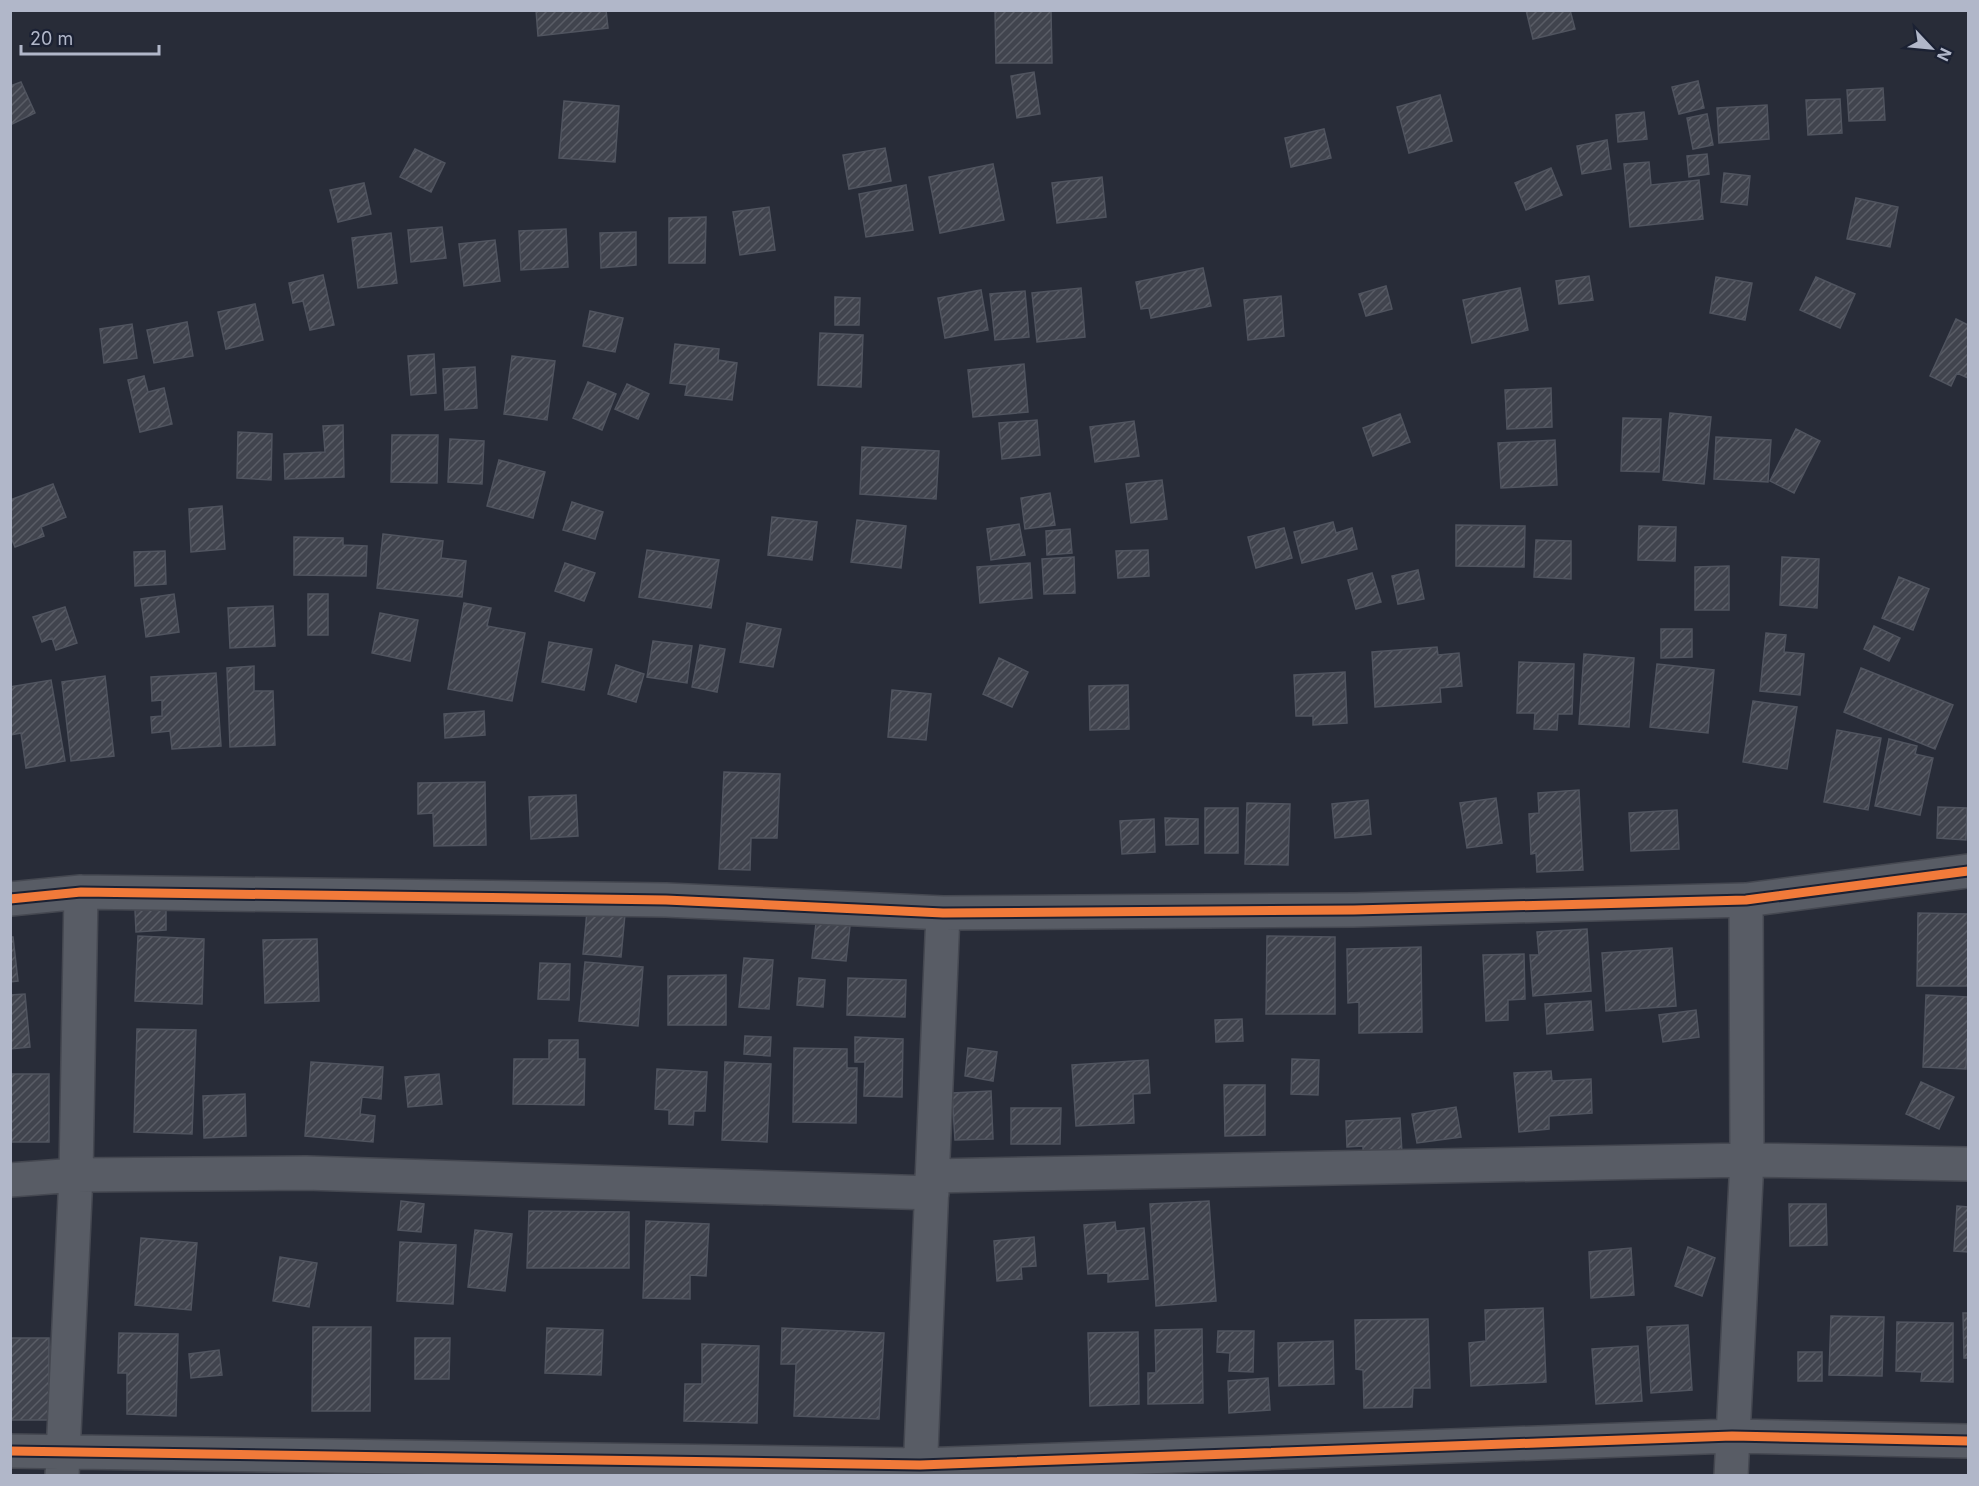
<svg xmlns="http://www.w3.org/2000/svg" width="1979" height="1486" viewBox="0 0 1979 1486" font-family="Inter,sans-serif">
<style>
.building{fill:url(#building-hatch);stroke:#50545f;stroke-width:1.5}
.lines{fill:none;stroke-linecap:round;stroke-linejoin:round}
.street-casing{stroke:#454851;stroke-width:36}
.street{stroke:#585c65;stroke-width:33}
.cycleway-casing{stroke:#1b2133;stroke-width:13}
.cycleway{stroke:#f17a3a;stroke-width:9}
</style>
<defs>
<pattern id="building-hatch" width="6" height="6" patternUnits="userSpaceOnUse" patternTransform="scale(1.5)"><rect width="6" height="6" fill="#41444e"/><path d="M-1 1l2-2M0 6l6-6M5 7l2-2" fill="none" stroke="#5a5d66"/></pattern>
</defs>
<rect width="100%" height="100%" fill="#282c38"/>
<path class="building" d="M536,10H606L608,28L538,36Z
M995,10H1051L1052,63H996Z
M1526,10H1570L1575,29L1533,39Z
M1034,72L1040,114L1017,118L1011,76Z
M1698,81L1704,108L1679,114L1672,87Z
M21,82L35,113L10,125V86Z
M1883,88L1885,120L1849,121L1847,90Z
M1440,95L1452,141L1409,153L1397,107Z
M1840,99L1842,133L1808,135L1806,100Z
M564,101L619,106L615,162L559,158Z
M1767,105L1769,139L1719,143L1717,108Z
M1644,112L1647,139L1618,142L1616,115Z
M1707,114L1713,145L1693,149L1687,118Z
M1324,129L1331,158L1291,167L1285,138Z
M1607,140L1611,169L1582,174L1577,146Z
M885,148L891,181L849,189L843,155Z
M415,149L445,163L431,192L400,177Z
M1707,154L1709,174L1689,177L1687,156Z
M1649,162L1651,185L1699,180L1703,219L1630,227L1624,164Z
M993,164L1004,220L940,233L929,177Z
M1551,168L1562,195L1526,210L1515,183Z
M1724,173L1750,176L1747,205L1721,202Z
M1102,177L1106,217L1057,223L1052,183Z
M364,183L371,214L338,222L330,190Z
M906,185L913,230L866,237L859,194Z
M1856,198L1898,207L1890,247L1847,239Z
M769,207L775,250L740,255L733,212Z
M706,217L705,263H669V218Z
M442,227L446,258L411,262L408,230Z
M566,229L568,267L521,270L519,231Z
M636,232V265L601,268L600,233Z
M391,233L397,283L358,288L352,238Z
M495,240L500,281L464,286L459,244Z
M1203,268L1211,306L1151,318L1149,308L1141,309L1136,282Z
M323,275L334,325L310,330L303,301L293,303L289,283Z
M1589,276L1593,300L1559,304L1556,281Z
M1716,277L1752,283L1745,320L1710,313Z
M1816,277L1855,294L1840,328L1800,310Z
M1386,286L1392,309L1366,316L1359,294Z
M1081,288L1085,337L1037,342L1032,293Z
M1520,288L1528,330L1472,343L1463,300Z
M981,290L988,330L945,338L938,298Z
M1025,291L1029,337L995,340L990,294Z
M1281,296L1284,336L1248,340L1244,300Z
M835,297L860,298L859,325H835Z
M255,304L263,340L226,349L218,312Z
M590,311L623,318L615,352L583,346Z
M1956,319L1968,325V378L1957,373L1951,386L1930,376Z
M187,322L193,356L154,363L147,330Z
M132,324L137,358L104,363L100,329Z
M820,333L863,335L861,387L818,385Z
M675,344L719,349L718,360L737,363L732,400L685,395L687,385L670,383Z
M434,354L436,393L411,395L408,356Z
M512,356L555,361L547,420L504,414Z
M1024,364L1028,412L973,417L968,370Z
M475,367L477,408L445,410L443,369Z
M144,376L148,392L164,388L172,424L140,432L128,380Z
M588,382L616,394L602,430L573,418Z
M627,384L649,394L638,419L615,409Z
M1551,388L1552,427L1507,429L1505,390Z
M1670,413L1711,417L1704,484L1663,480Z
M1400,414L1410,442L1373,456L1363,428Z
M1623,418L1661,419L1659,472L1621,471Z
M1037,420L1040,455L1002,459L999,423Z
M1134,421L1139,456L1095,462L1090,427Z
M343,425L344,477L285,479L284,454L325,452L323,426Z
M1796,429L1820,441L1794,493L1770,481Z
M238,432L272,434L271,480L237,478Z
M392,435H438L437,483L391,482Z
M1716,437L1771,440L1768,482L1714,479Z
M450,439L484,441L482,484L448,482Z
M1555,440L1557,485L1501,488L1498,443Z
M862,447L939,451L936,499L860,494Z
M499,460L545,472L533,518L487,506Z
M1162,480L1167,519L1131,523L1126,484Z
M53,484L66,517L41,527L44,536L15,547L10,535V500Z
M1050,493L1055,525L1025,529L1021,498Z
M572,502L603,512L595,539L563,530Z
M222,506L225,549L191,552L189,509Z
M772,517L817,522L812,560L768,555Z
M857,520L906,526L901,568L851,562Z
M1333,522L1336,533L1352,528L1357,549L1302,563L1294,532Z
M1019,524L1025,555L991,560L987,529Z
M1456,525L1525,526L1524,567L1456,566Z
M1639,526L1676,527L1675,561L1638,560Z
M1284,528L1292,558L1256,568L1248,537Z
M1070,529L1072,553L1047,555L1046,531Z
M383,534L443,541L441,558L466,561L462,597L377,588Z
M294,537L343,538V545L367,546L366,576L294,575Z
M1536,540L1571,541V579L1534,577Z
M647,550L719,560L711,608L639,597Z
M1148,550L1149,576L1118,578L1116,551Z
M165,551L166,584L135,586L134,552Z
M1074,557L1075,593L1044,594L1042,559Z
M1782,557L1819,559L1817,608L1780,605Z
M565,563L595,573L584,601L555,591Z
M1030,563L1032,598L980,603L977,567Z
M1729,566V610H1695V567Z
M1418,570L1424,599L1398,604L1392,576Z
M1372,573L1381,602L1356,609L1348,580Z
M1899,577L1929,589L1913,630L1882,618Z
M174,594L179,632L146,637L141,599Z
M308,594H328V635H308Z
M464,603L491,608L487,626L525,633L512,701L448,689Z
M273,606L275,646L230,648L228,608Z
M65,607L77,643L56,650L52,638L42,642L33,617Z
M380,613L418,620L410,661L372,653Z
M747,623L781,629L773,667L740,662Z
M1874,626L1900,638L1889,661L1864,649Z
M1661,629H1692V657L1661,658Z
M1766,633L1786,635L1784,652L1804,654L1800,695L1760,691Z
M653,641L692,646L687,683L647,677Z
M549,642L592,649L584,690L542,682Z
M700,645L725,649L717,692L692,687Z
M1437,647L1438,655L1459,653L1462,686L1440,688L1441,702L1375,707L1372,652Z
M1584,654L1634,658L1629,727L1579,724Z
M999,658L1028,672L1012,707L983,694Z
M1519,662L1574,664L1572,714H1558L1557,730L1534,729L1535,713H1517Z
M1657,664L1714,670L1708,733L1650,727Z
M616,665L644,674L636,702L608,694Z
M254,666V691H273L275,745L230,747L227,668Z
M1861,668L1953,705L1935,749L1844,712Z
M1345,672L1347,723L1313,725V716H1296L1294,675Z
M216,673L221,746L172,749L170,731L152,733L151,717L162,716V700L152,701L151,677Z
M105,676L114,756L71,761L62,682Z
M51,680L65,761L26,768L21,733L10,735V687Z
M1128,685L1129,729L1090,730L1089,686Z
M892,690L931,694L926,740L888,737Z
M1753,701L1797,707L1787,769L1743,762Z
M484,711L485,735L445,738L444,714Z
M1837,730L1881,738L1868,810L1824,802Z
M1889,739L1917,746L1915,754L1933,758L1920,815L1875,806Z
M724,772L780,774L777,838H751L750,870L719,869Z
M485,782L486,845L434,846L433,813L418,814V783Z
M1579,790L1583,870L1537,872L1536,853L1531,854L1529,814L1539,813L1538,793Z
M576,795L578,836L531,839L529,797Z
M1496,798L1502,843L1467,848L1460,803Z
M1368,800L1371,834L1335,838L1332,804Z
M1247,803L1290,804L1288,865L1245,864Z
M1938,807L1967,808L1966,840L1937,838Z
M1205,808H1238V853H1205Z
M1677,810L1679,849L1631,851L1629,813Z
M1165,818L1198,819V844L1166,845Z
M1154,819L1155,852L1122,854L1120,821Z
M166,909V930L136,932L135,910Z
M587,911L625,914L621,957L583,954Z
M1918,913L1968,914V986H1917Z
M816,923L850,926L846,961L812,958Z
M1587,929L1591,991L1533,996L1530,955H1539L1537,932Z
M138,936L204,939L202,1004L135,1001Z
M1267,936L1335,937V1014H1266Z
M10,937H13L18,981L10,982Z
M317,939L319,1001L265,1003L263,940Z
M1421,947L1422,1032L1359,1033V1002L1348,1003L1347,949Z
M1672,948L1676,1006L1606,1011L1602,953Z
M1524,954L1525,999L1508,1000V1020L1486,1021L1483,955Z
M744,958L773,960L769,1009L739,1007Z
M585,962L643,967L638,1026L579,1021Z
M540,963L570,964L569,1000L538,999Z
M726,975V1025H668V976Z
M799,978L825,980L823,1007L797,1005Z
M848,978L906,980L905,1017L847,1015Z
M25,994L30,1047L10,1049V995Z
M1926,995L1968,997V1042H1967L1966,1069L1923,1067Z
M1591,1001L1593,1030L1547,1034L1545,1004Z
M1696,1010L1699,1037L1663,1042L1659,1015Z
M1242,1019L1243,1041L1216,1042L1215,1020Z
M137,1029L196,1030L192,1134L134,1132Z
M745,1036L771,1037L770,1056L744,1054Z
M855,1037L903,1039L902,1097L864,1096L865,1062H855Z
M549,1040H578V1059H585L584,1105L513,1104L514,1059H549Z
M794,1048L847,1049V1068H857L856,1123L793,1122Z
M968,1048L997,1052L993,1081L965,1076Z
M1292,1059L1319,1060L1318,1095L1291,1094Z
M1148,1060L1150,1093L1133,1094L1134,1123L1076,1126L1072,1065Z
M311,1062L383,1067L381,1099L362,1097L360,1114L375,1116L373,1142L305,1136Z
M725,1062L771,1064L767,1142L722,1140Z
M657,1069L707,1072L705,1111H694L693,1125L669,1124V1110L655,1109Z
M1551,1071L1552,1081L1591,1079L1592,1113L1549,1116V1129L1519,1132L1514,1073Z
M10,1074H49V1142H10Z
M439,1074L442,1104L408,1107L405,1077Z
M1921,1082L1954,1097L1939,1129L1906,1114Z
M1224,1085H1265V1135L1225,1136Z
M991,1091L993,1139L955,1140L952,1093Z
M245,1094L246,1136L204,1138L203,1096Z
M1456,1107L1461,1137L1417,1143L1412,1114Z
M1011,1108H1061L1060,1144H1011Z
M1400,1118L1402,1153L1363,1155V1146L1347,1147L1346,1121Z
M401,1201L424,1204L421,1232L398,1230Z
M1209,1201L1216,1301L1156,1306L1150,1204Z
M1789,1204H1826L1827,1245L1790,1246Z
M1957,1206L1968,1207V1252L1954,1251Z
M529,1211L629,1212V1268H527Z
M646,1221L709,1224L706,1276L690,1275V1299L643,1298Z
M1115,1222L1116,1231L1144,1228L1148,1279L1108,1282V1273L1088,1274L1084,1225Z
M475,1230L512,1234L505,1291L468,1287Z
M1034,1237L1036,1266L1021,1267L1022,1279L997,1281L994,1241Z
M141,1238L197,1243L191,1310L135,1305Z
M400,1242L456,1245L453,1304L397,1301Z
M1688,1247L1715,1258L1702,1296L1675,1286Z
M1631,1248L1634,1295L1591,1298L1589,1252Z
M280,1257L317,1263L309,1307L273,1301Z
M1543,1308L1546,1382L1471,1386L1469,1343L1486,1341L1485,1310Z
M1963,1313H1968V1358H1964Z
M1831,1316L1884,1317L1882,1376L1829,1375Z
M1428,1319L1430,1388H1413L1412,1407L1364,1408L1363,1370L1356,1369L1355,1320Z
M1897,1322L1953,1323V1382L1921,1381L1922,1372L1896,1371Z
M1688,1325L1692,1390L1651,1393L1647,1327Z
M313,1327H371L370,1411H312Z
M547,1328L603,1330L601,1375L545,1373Z
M782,1328L884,1333L879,1419L794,1416L796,1364H781Z
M1202,1329L1203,1403L1148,1404V1373H1156L1155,1330Z
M1218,1331H1254L1253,1372L1229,1371L1230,1353L1217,1352Z
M1138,1332L1139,1404L1090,1406L1088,1333Z
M119,1333L178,1334L176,1416L127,1414V1373H118Z
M10,1338H49V1420H10Z
M415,1338H450L449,1379H415Z
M1333,1341L1334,1384L1279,1386L1278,1343Z
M702,1344L759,1346L757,1423L684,1421L685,1384H702Z
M1638,1346L1642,1401L1596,1404L1592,1349Z
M219,1350L222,1375L191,1378L189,1354Z
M1798,1352H1822V1381H1798Z
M1268,1378L1270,1410L1229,1413L1228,1381Z"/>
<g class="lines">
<defs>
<path id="street" d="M10,899L81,892L666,900L943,913L1354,910L1746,900L1968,871
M932,1176L1747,1160L1968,1164
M10,1180L76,1175L306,1173L932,1193
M10,1451L920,1465L1732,1436L1968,1441
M62,1476L76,1175L81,892
M920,1476L943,913
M1731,1476L1747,1160L1746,900"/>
</defs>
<use href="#street" class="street-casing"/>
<use href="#street" class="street"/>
<defs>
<path id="cycleway" d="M10,899L81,892L666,900L943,913L1354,910L1746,900L1968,871
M10,1451L920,1465L1732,1436L1968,1441"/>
</defs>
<use href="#cycleway" class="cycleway-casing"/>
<use href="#cycleway" class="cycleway"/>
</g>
<rect width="1979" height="1486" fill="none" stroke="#b1b7c9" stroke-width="24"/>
<g transform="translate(1931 48) rotate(116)" stroke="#1b2133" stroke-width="4.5" paint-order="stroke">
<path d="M0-4.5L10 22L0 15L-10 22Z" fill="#b1b7c9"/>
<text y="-9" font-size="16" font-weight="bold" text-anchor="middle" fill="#b1b7c9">N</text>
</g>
<path d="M21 45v9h138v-9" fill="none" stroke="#b1b7c9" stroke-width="3"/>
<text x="30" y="45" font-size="18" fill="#b1b7c9" stroke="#1b2133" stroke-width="4.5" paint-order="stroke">20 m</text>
</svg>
